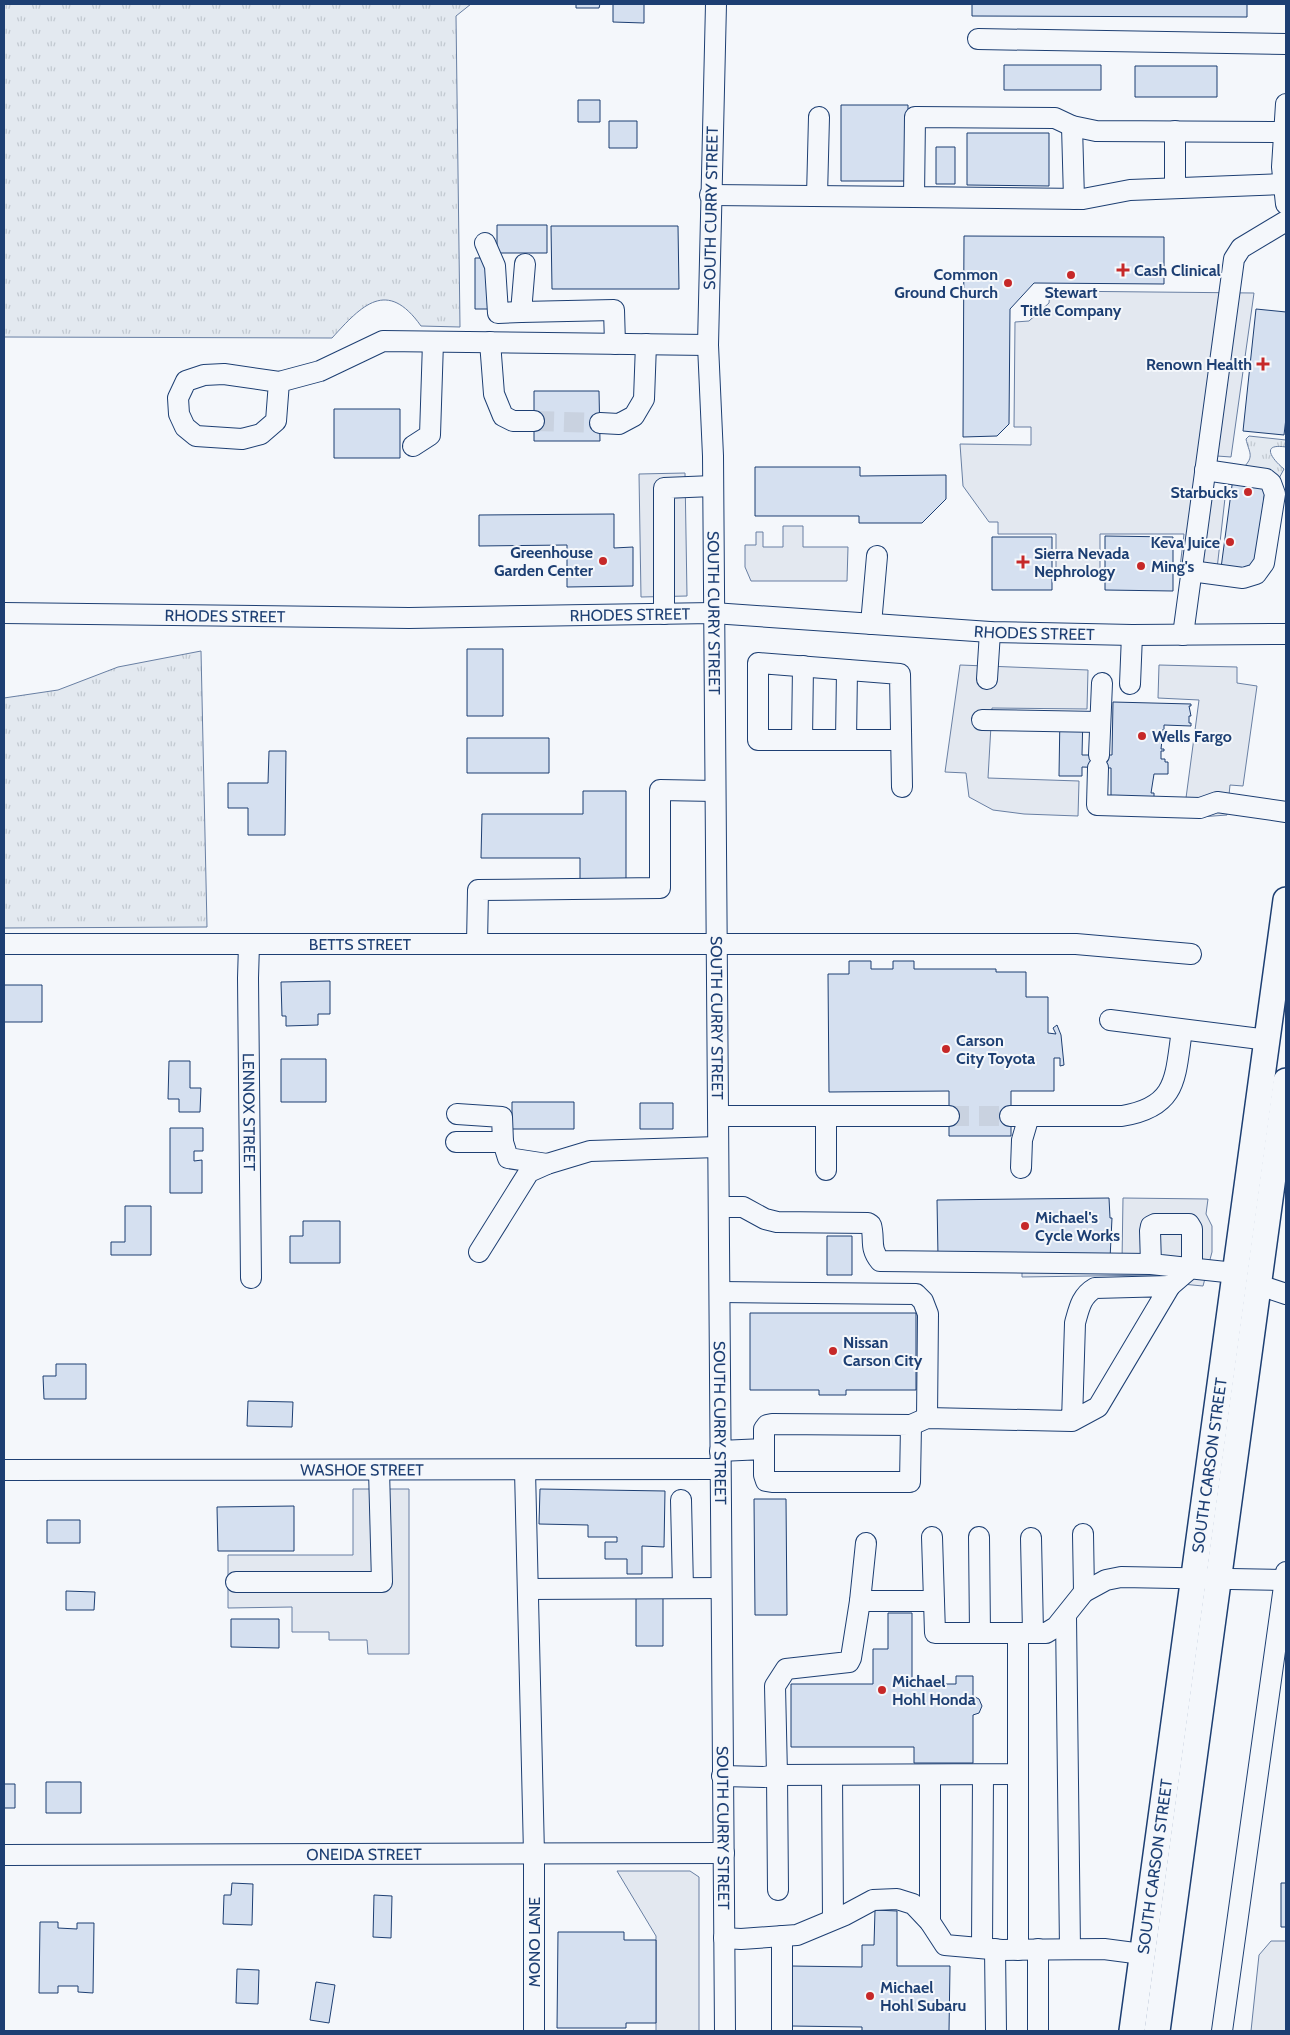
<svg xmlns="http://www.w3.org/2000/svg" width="1290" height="2035" viewBox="0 0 1290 2035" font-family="Cabin,sans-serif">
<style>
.grass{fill:url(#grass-tufts);stroke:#687fa3}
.parking{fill:#e3e8f0;stroke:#687fa3}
.building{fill:#d5e0f0;stroke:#1d3f73}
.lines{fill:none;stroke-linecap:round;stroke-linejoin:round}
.minor-tunnel{stroke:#c9d2e0;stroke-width:20;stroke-dasharray:20 10;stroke-linecap:butt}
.minor-casing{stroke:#1d3f73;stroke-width:22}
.major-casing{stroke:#1d3f73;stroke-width:28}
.minor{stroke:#f4f7fb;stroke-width:20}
.major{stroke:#f4f7fb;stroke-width:25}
.poi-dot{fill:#c62828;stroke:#f4f7fb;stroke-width:2}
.labels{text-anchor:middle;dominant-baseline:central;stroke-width:4;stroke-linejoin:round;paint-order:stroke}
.street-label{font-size:16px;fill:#1d3f73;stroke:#f4f7fb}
.poi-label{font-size:16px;font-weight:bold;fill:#1d3f73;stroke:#f4f7fb;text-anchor:start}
</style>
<defs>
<pattern id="grass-tufts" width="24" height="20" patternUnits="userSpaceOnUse" patternTransform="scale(1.25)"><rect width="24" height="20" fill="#e3e9f0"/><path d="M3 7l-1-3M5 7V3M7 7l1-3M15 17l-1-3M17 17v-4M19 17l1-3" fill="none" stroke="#c2c9d1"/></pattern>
</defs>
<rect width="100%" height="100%" fill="#f4f7fb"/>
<path class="grass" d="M4,4H471L456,16L460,327L421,326C387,278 362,305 332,338L4,337Z
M1249,436L1286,440V447C1259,443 1273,460 1284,469L1277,482L1243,468C1255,456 1249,453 1246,439Z
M201,651L207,927L4,928V698L58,690L118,667Z"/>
<path class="parking" d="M1050,291L1254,293L1231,457L1217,456L1211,497L1225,498L1217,569L1180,567L1184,534H1100V574L1056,573V534H998V522H989L963,486L960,444L1031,445V427H1014L1015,322L1029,321L1049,303Z
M685,473L687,596L641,597L639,474Z
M783,526H803V547H848L847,581H751L745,567V545H756V532H763V547H783Z
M960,665L1088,670L1087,709L992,708L988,778L1079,781L1078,816L1024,814L993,810L969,797L966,773L945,772Z
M1159,665L1237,667V683L1257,686L1243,786L1230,785L1227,815L1200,817L1201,798H1186L1199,700L1158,698Z
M1123,1198L1208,1199L1206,1214L1212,1226V1252L1203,1286L1182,1284L1158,1275L1022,1277V1262L1122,1261Z
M353,1489H409V1654H368L367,1640H329V1632H292V1607L228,1608V1555H353Z
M617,1871H690L699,1877V2031H656V1936Z
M1271,1941H1286V2031H1251L1259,1955Z"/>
<path class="building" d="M576,4H600L599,8H576Z
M613,4H644V23L613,22Z
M972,4H1247V17L972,16Z
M1004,65H1101V90H1004Z
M1135,66H1217V97H1135Z
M578,100H600V122H578Z
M841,105H908V181H841Z
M609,121H637V148H609Z
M967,133H1049V186L967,185Z
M936,147H955V184H936Z
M497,225H547V253H497Z
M551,226H678L679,289H552Z
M964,236L1164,237V284L1034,283L1010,309L1009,424L997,436L963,437Z
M475,258H490V309H475Z
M1256,309L1286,312V418L1284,435L1243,431Z
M534,391H599L600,441H534Z
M334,409H400V458H334Z
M755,467H860V476L946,475V499L922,523H859V516H755Z
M1233,478L1266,482L1256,563L1246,571L1221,568Z
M614,514V548L633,547V586L567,587V545L479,546V515Z
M1105,536L1173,537V591L1105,590Z
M992,537H1052V590H992Z
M467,649H503V716H467Z
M1113,702L1191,704V706H1189L1191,716H1189V723H1191V726L1164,725V730H1162L1163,740H1162L1161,749H1164V751H1161V759H1165V762H1168V774H1154L1151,793H1154V797L1111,796V768L1082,767V776H1059L1060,713H1083L1082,755H1112Z
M467,738H549V773H467Z
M269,751H286L285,835H248V808H228V783H268Z
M583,791H626V879H580V858H481L482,814H583Z
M849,961H871V969H893V961H914V969H996V972H1026V997H1048V1033L1056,1034L1053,1028L1057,1025L1061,1035L1064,1065L1060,1066V1058H1054V1091H1011V1136H949V1091L829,1092L828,974H849Z
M330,981V1014H318V1025L286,1026V1016H282L281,982Z
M4,985H42V1022H4Z
M281,1059H326V1102H281Z
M169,1061H190V1088H201L200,1112H179V1099H168Z
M512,1102H574V1129H512Z
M640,1103H673V1129H640Z
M170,1128H203V1151H194V1161L202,1160V1193H170Z
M1109,1198L1110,1218H1112L1110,1259L938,1256L937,1200Z
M125,1206H151V1255H111V1242H125Z
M303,1221H340V1263H290V1236H303Z
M827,1236H852V1275H827Z
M750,1313H916V1390H846V1395H819V1390H750Z
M56,1364H86V1399H44L43,1376H56Z
M248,1401L293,1402L292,1427L247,1426Z
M540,1489L665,1491L664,1547L642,1546V1574H627V1559H605V1542H617V1537H588V1525L539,1524Z
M754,1499H786L787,1615H755Z
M294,1506V1551H218L217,1507Z
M47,1520H80V1543H47Z
M66,1591L95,1592L94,1610H66Z
M636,1598H663V1646H636Z
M888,1613H912V1684H956V1676H973V1696L979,1699L982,1706L979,1713L973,1715V1763H914V1747H791V1684H873V1649H888Z
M231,1619H279V1648L231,1647Z
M46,1782H81V1813H46Z
M4,1784H15V1808H4Z
M232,1883L253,1884L252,1925L223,1924L224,1895H231Z
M1281,1883H1286V1927H1281Z
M374,1895L392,1896L391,1938L373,1937Z
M875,1910L897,1911V1966H950L949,2031H862V2027L791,2026V1966L862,1967V1945H874Z
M40,1922H58V1928L77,1929V1923H94L93,1993L78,1992V1986H58V1993H39Z
M558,1932H624V1940H656V2023H626V2028H557Z
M237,1969L259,1970L258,2004L236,2003Z
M316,1982L335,1985L329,2023L310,2020Z"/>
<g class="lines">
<path class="minor-tunnel" d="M534,421L600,423
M949,1116H1010"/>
<defs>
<g id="minor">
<path id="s1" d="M716,4L708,345L713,456L725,2031"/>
<path d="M978,39L1286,44"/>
<path d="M1286,104L1282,167L1286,204"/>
<path d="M1072,126L1074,199"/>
<path d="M1175,131V188"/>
<path d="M1284,184L1130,190L1083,199L914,197L915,117L1055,118L1072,126L1096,131L1285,132"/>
<path d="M710,195L914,197"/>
<path d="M817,196L819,117"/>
<path d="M485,243L495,266L498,313L521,312"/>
<path d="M525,264L521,312L614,310L615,344"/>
<path d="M490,342L494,394L503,416L513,421H534"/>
<path d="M279,382L276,421L261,434L242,439L196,436L185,427L179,414L178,398L186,381L204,375L224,374L279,382L320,371L383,341L708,345"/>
<path d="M600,423L619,424L634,416L644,399L646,344"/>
<path d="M413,446L430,435L433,342"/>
<path d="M1191,571L1243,578L1256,574L1264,563L1275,494L1271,483L1266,479L1205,470"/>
<path id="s2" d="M4,613L409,618L713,613L990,632L1132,635L1286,634"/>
<path d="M664,614V488L713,486"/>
<path d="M871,624L877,556"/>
<path d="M1183,635L1234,259L1241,248L1286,221"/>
<path d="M987,679L990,632"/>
<path d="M1130,684L1132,635"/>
<path d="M982,720L1100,722"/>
<path d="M802,740L803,666"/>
<path d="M846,740L847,670"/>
<path d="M901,740H758V663L900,674L902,787"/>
<path d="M1099,755L1102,683"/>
<path d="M1098,768L1097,805L1200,808L1217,802L1286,812"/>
<path id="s3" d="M4,944H1076L1191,954"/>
<path id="s4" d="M249,944L248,978L251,1278"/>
<path d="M477,944L478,890L660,888V790L715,791"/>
<path d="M1110,1020L1268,1040"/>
<path d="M457,1114L502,1117L503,1142"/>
<path d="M718,1116H949"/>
<path d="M826,1116V1170"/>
<path d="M1010,1116H1122C1178,1107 1175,1077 1182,1030"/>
<path d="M456,1142H503L508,1158L547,1164"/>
<path d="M1021,1168L1022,1140L1029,1116"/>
<path d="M720,1207H743L765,1219L777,1222L868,1223L871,1225C875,1239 869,1248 880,1261L1151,1264"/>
<path d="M479,1252L529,1172L547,1164L590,1151L718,1147"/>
<path d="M1259,1285L1286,1294"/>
<path d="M1170,1286L1192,1267V1229L1189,1224H1155L1151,1226L1150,1231L1151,1264L1235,1273"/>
<path d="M720,1292L916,1294L923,1301L928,1314L927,1418"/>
<path d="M911,1425L927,1418L1072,1421L1098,1407L1170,1286L1095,1288C1081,1296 1079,1309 1075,1323L1072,1421"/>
<path d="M720,1451L764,1449V1475L766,1481L772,1482H910L911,1425L772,1424L767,1425L764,1429V1449"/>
<path id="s5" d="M4,1470L720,1469"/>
<path d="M525,1470L534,1854V2031"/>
<path d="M681,1500L683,1588"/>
<path d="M1083,1534L1084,1592"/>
<path d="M932,1537L934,1601"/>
<path d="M979,1537L980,1633"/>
<path d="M1031,1538L1033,1633"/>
<path d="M236,1582H382L379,1470"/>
<path d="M528,1589L721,1588"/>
<path d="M860,1601L866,1543"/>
<path d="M1066,1616L1070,1949"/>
<path d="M1018,1633V1769L1014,1774L777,1775L775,1686L786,1669L849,1662L851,1658L860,1601H934L935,1633H1046L1056,1627L1084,1592L1106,1580L1121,1577L1286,1580"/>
<path d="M1018,1769V1950"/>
<path d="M832,1775L833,1919"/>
<path d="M722,1776L764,1777L777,1775L778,1890"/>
<path id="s6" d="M4,1855L724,1853"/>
<path d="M930,1922V1775"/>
<path d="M724,1938L741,1939L797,1935L845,1915L873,1900L897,1899L913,1904L930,1922L945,1945L1002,1950L1104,1949L1142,1954"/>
<path d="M982,1948L983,1775"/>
<path d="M995,1949L996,2031"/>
<path d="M1038,1949V2031"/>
<path d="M782,2031V1936"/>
<path d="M1222,2031L1286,1572"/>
</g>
<g id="major">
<path id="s7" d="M1132,2031L1286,900"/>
<path d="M1157,2031L1286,1081"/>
</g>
</defs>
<use href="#minor" class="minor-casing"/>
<use href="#major" class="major-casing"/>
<use href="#minor" class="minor"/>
<use href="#major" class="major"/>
</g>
<g class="poi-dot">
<path d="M1120.5 262.5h5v5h5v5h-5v5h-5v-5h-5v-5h5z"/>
<circle cx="1071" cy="275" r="5"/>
<circle cx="1008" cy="283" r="5"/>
<path d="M1260.5 356.5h5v5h5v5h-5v5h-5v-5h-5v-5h5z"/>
<circle cx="1248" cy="492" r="5"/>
<circle cx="1230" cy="542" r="5"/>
<circle cx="603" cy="561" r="5"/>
<path d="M1020.5 554.5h5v5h5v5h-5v5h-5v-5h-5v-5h5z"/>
<circle cx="1141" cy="566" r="5"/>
<circle cx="1142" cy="736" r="5"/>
<circle cx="946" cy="1049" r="5"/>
<circle cx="1025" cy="1226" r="5"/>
<circle cx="833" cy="1351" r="5"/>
<circle cx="882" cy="1690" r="5"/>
<circle cx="870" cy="1996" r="5"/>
</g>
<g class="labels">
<g class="street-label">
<text transform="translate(711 208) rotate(-89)">SOUTH CURRY STREET</text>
<text stroke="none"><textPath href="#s1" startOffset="609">SOUTH CURRY STREET</textPath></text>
<text stroke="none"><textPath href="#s2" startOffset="626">RHODES STREET</textPath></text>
<text stroke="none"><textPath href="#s2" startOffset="221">RHODES STREET</textPath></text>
<text stroke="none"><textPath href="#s2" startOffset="1031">RHODES STREET</textPath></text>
<text stroke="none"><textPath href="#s3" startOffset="356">BETTS STREET</textPath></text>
<text stroke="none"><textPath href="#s1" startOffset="1014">SOUTH CURRY STREET</textPath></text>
<text stroke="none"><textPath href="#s4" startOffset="168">LENNOX STREET</textPath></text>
<text stroke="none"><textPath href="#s1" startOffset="1419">SOUTH CURRY STREET</textPath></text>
<text stroke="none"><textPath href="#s7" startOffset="571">SOUTH CARSON STREET</textPath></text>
<text stroke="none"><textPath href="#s5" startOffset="358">WASHOE STREET</textPath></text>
<text stroke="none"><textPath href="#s1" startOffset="1824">SOUTH CURRY STREET</textPath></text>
<text stroke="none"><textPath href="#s6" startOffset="360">ONEIDA STREET</textPath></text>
<text stroke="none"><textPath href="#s7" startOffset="166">SOUTH CARSON STREET</textPath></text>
<text transform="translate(534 1942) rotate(-90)">MONO LANE</text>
</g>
<g class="poi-label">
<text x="1134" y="270">Cash Clinical</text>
<text x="998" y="274" text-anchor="end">Common<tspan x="998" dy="18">Ground Church</tspan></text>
<text x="1071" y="292" text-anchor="middle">Stewart<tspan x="1071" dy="18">Title Company</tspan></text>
<text x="1252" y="364" text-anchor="end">Renown Health</text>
<text x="1238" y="492" text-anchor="end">Starbucks</text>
<text x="1220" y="542" text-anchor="end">Keva Juice</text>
<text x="593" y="552" text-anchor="end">Greenhouse<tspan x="593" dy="18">Garden Center</tspan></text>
<text x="1034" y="553">Sierra Nevada<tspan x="1034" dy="18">Nephrology</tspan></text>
<text x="1151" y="566">Ming's</text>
<text x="1152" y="736">Wells Fargo</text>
<text x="956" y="1040">Carson<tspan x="956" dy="18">City Toyota</tspan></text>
<text x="1035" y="1217">Michael's<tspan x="1035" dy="18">Cycle Works</tspan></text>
<text x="843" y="1342">Nissan<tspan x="843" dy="18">Carson City</tspan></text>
<text x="892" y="1681">Michael<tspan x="892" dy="18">Hohl Honda</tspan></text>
<text x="880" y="1987">Michael<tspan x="880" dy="18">Hohl Subaru</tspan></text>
</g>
</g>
<rect width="1290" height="2035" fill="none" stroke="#1d3f73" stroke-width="10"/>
</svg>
